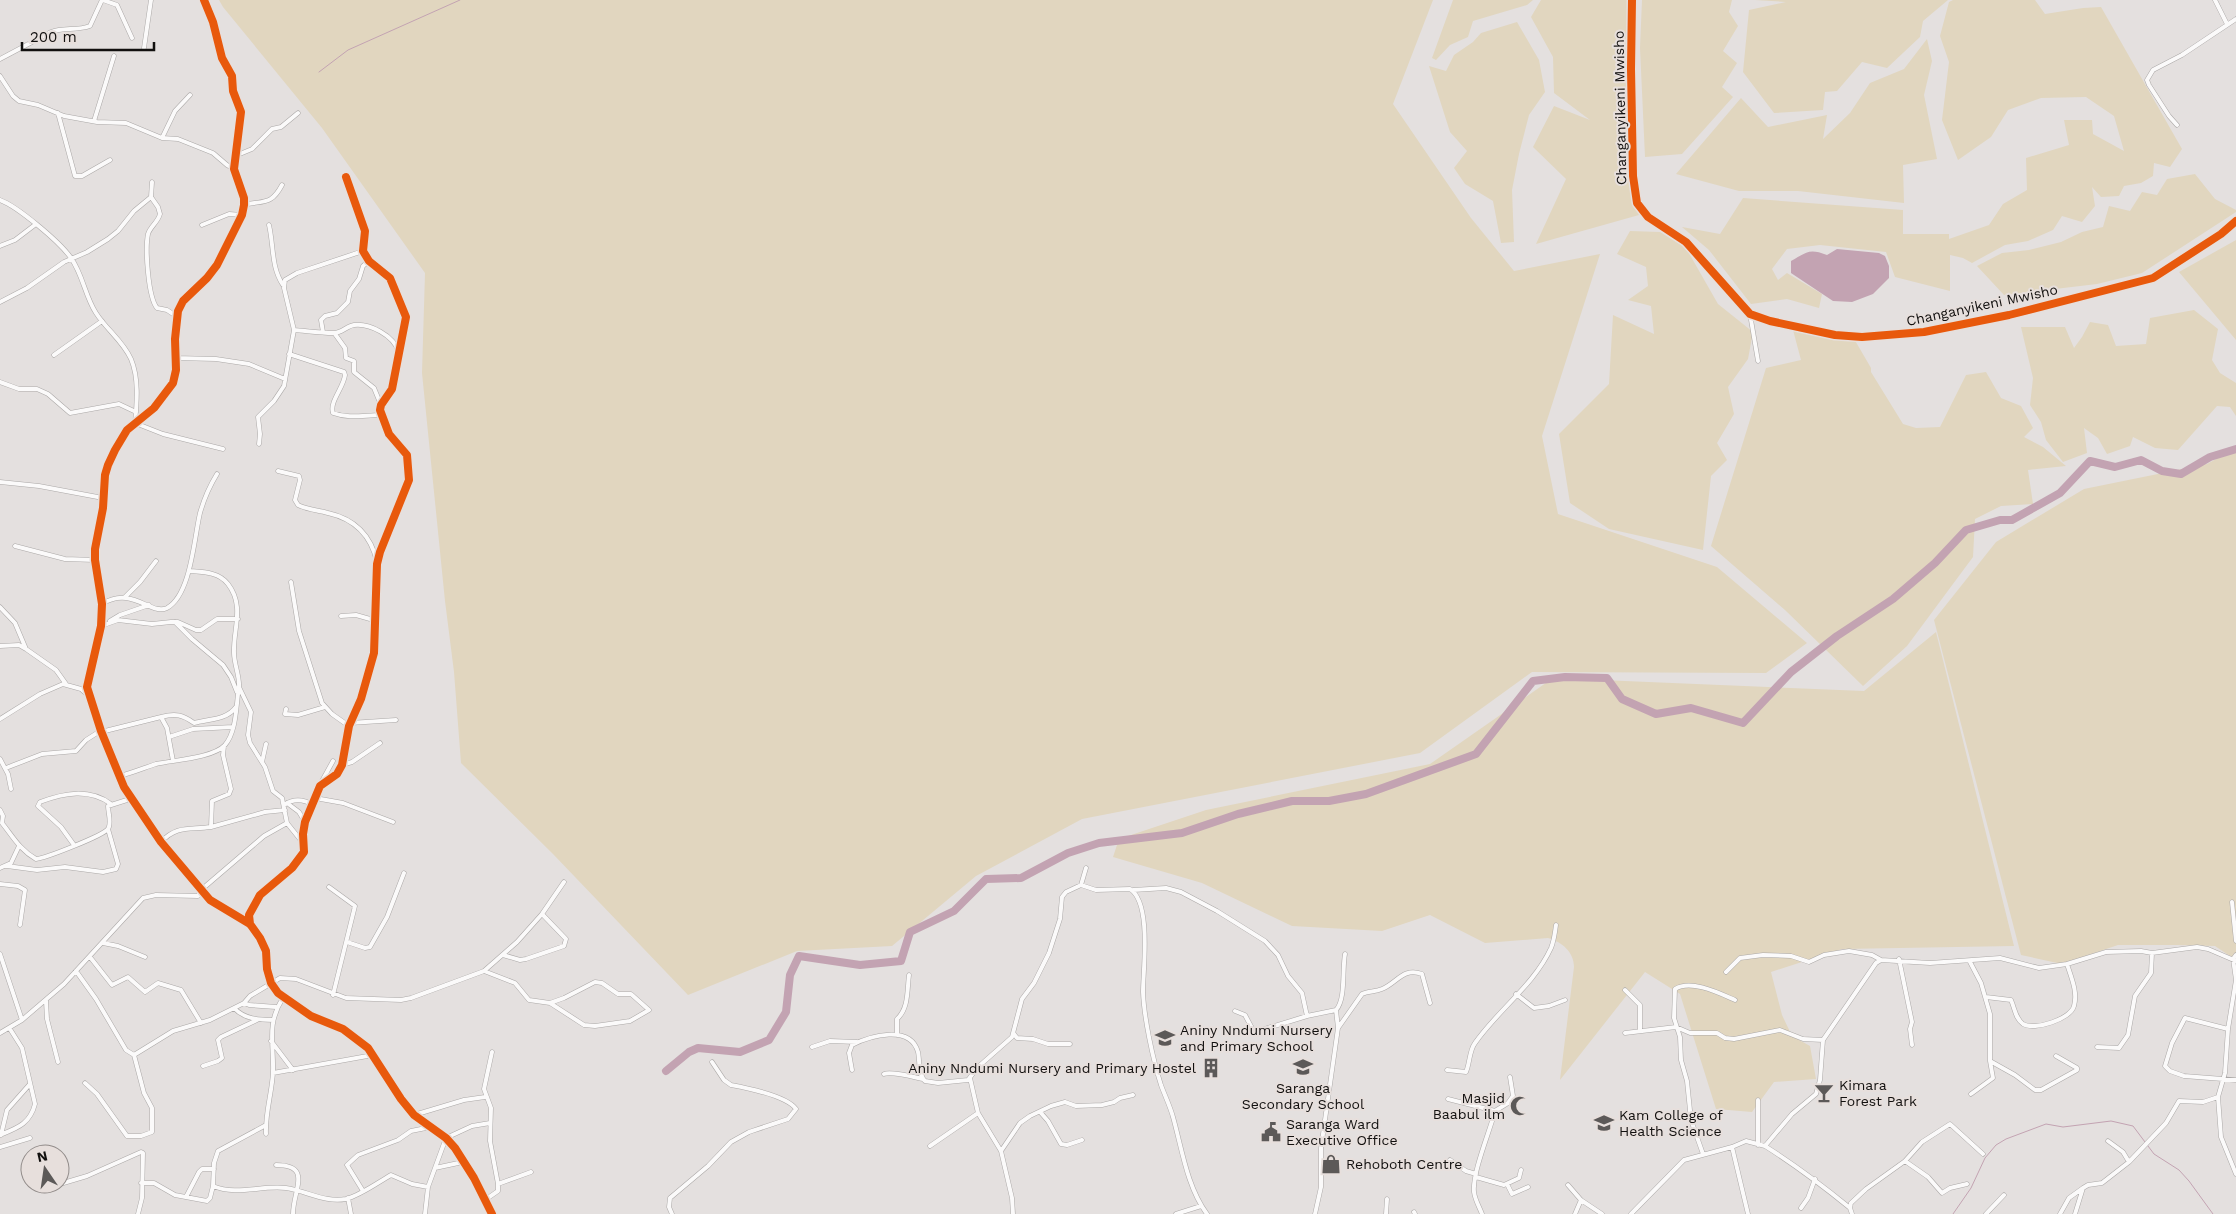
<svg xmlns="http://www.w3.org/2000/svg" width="2236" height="1214" viewBox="0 0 2236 1214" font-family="'Work Sans',sans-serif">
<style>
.green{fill:#e1d6bf}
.water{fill:#c3a3b2}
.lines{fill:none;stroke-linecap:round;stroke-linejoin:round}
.stream{stroke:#c3a3b2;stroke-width:1}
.river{stroke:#c3a3b2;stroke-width:8}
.minor-casing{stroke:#aba8a7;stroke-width:5}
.minor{stroke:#fbfafa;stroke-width:4}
.cycleway-casing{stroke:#e7dfdc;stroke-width:11}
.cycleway{stroke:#e8590c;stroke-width:8}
.labels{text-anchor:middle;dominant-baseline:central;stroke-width:4;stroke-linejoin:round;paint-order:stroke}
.street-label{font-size:14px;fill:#12100f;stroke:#e7dfdc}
.poi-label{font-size:14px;fill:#12100f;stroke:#e7dfdc;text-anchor:start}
</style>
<rect width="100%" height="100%" fill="#e4e0df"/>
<path class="green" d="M219,0H1433L1393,104L1471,218L1514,271L1600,254L1542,436L1558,514L1717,567L1807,643L1766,673L1532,672L1420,753L1082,819L976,876L892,946L797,951L688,995L553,854L461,763L454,672L445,601L422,373L425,273L322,128L223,7Z
M1453,0H1533L1527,5L1473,21L1468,37L1450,45L1436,60L1432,58Z
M1541,0H1628L1634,114L1631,188L1639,215L1536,244L1566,179L1533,147L1554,106L1590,120L1554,93L1553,57L1531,17Z
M1642,0H1732L1729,12L1738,26L1723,51L1737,63L1722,87L1733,97L1682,154L1645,157L1640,48Z
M1755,0H1948L1923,21L1920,37L1887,68L1862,62L1837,91L1825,92L1823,110L1774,113L1743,72L1749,10L1786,2Z
M1953,0H2035L2045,14L2083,8L2101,7L2182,149L2170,167L2154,163L2153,176L2141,183L2124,186L2119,196L2101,197L2092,187L2095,206L2082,222L2062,216L2053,230L2028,241L2005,245L1972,263L1963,258L1950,255V291L1895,277L1886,252L1820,245L1787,249L1772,269L1778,280L1787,273L1822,294L1819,308L1787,299L1751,304L1709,250L1682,227L1720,234L1743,198L1903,210V234H1949V239L1989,225L2003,204L2027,190L2026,158L2069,145L2064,120H2092L2093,134L2124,151L2114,116L2086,97L2041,98L2008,110L1991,137L1958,160L1942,120L1949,62L1940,36L1949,2Z
M1517,22L1539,60L1545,92L1529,115L1519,154L1512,190L1514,242L1501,243L1493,201L1465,184L1454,168L1467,151L1450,132L1429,66L1446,71L1454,55L1473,42L1481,33Z
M1927,39L1932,61L1924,95L1937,159L1903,165L1904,203L1798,191H1739L1676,174L1741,98L1768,127L1827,115L1823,139L1850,113L1870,83L1904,69Z
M2195,174L2215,199L2236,210V212L2142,273L2097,284L2004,295L1977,266L2002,253L2029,250L2061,242L2082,232L2103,227L2109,206L2130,211L2142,192L2157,195L2167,179Z
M1630,231L1660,232L1686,248L1718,304L1753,332L1748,359L1728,387L1734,414L1717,443L1727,460L1711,476L1703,550L1609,529L1570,503L1559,434L1609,384L1613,315L1654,334L1651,306L1628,300L1648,286L1646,267L1617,254Z
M2236,240V340L2179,272Z
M2194,310L2218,329L2212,360L2220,373L2236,383V416L2230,407L2217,406L2178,450L2155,448L2133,437L2130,446L2107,454L2098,438L2084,428L2087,453L2063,462L2046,440L2041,422L2030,405L2033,378L2021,327H2065L2074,348L2082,337L2090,322L2108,325L2116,346L2146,344L2150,318Z
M1793,330L1853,337L1871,368V372L1903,424L1916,428L1940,427L1966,375L1986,372L2001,398L2021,406L2033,428L2024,437L2043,447L2066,466L2028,470L2033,504L2001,506L1975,519L1973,557L1907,646L1863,686L1785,610L1711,546L1766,368L1801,360Z
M2236,448V960L2215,946L2177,945H2118L2062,964L2021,955L1934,620L1996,542L2084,489L2207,464Z
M1936,632L2014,946L1842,949L1771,972L1782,1015L1792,1036L1810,1046L1816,1079L1774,1082L1752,1112L1716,1109L1680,994L1645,972L1560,1080L1574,967C1574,952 1562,942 1548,938L1485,943L1430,915L1382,931L1292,926L1202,883L1113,857L1119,839L1206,810L1430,764L1553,678L1864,691Z"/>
<path class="water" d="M1837,249L1879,253L1885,256L1889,266V278L1873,294L1852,302L1833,301L1791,273V261C1807,252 1809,248 1827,255Z"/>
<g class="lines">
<path class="stream" d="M319,72L348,50L460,0
M1953,1214L1971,1188L1985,1158L1996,1145L2006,1139L2046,1124L2063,1127L2111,1121L2133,1126L2154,1154L2179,1170L2189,1181L2213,1214"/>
<path class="river" d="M666,1071L689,1052L698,1048L740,1052L769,1040L786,1012L790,975L799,956L860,965L901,961L910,932L954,911L986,879L1021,878L1068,853L1099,843L1182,833L1238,814L1292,801H1329L1366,794L1476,754L1533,681L1565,677L1607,678L1622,699L1656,714L1691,708L1743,723L1791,672L1837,636L1893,599L1935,563L1966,530L2000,520H2012L2060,493L2090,461L2115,467L2141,460L2162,471L2181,474L2210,457L2236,449"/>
<defs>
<path id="minor" d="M103,0L117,5L132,38
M204,0L213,22L222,58L232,76L233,91L241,112L234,169L244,198V205L242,215L217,265L207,278L183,301L178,311L175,339L176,370L173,383L154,408L127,430L115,450L108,465L105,475L103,508L95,549V560L102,604L101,626L87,687L101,731L124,787L161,842L210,900L250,924L260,938L266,951L267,969L271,983L278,993L311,1016L343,1029L368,1048L401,1099L414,1115L446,1138L455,1148L474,1178L492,1214
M1632,0L1631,69L1633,176L1637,203L1648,217L1686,242L1750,314L1770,321L1835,335L1862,337L1924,332L2009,315L2153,278L2221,234L2236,221
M2215,0L2227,24
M144,48L151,0
M0,59L51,32C63,27 77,31 90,26L102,0
M0,76L13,96L19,101L38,105L64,116L97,122L126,123L162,138L178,139L213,153L227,165L234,169
M58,113L75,176H82L110,160
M94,121L114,56
M2177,125L2169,116L2149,85L2147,80L2153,70L2182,55L2236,19
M162,138L175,111L190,95
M235,156L252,149L272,129L281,127L298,113
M151,197L158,207L160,214C158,222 150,227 148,234C145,249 148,297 157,308L167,310L176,316
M0,200C17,206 60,242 71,258C83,275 85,296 96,313C106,329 123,341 131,359C139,378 137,402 135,423
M244,205C263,200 271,206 282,185
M202,225L229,214L242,215
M269,225C274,247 271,267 283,285
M0,246L15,240L36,224
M0,302L27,288L64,262L87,252L108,239L118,231L134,211L151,197L152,182
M1750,314L1758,361
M294,330C307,331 320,333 333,333C340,334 347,326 354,325C370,323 394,336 398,351
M323,332L321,320L325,316L337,313L348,302L350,291L359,279L363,266L369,261
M335,334L345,348L346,358L354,361V372L374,388L381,405
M289,354L344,372L345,375C344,387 329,402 333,413C349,419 364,415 381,415
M54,355L102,321
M175,358L216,359L249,364L285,379
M0,382L19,389H37L48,394L70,413L119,404L136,412
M135,423L163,434L223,449
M259,444L260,434L258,417L274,401L284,386L294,330L284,288L285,280L297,273L363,251
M278,471L299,476L300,480L295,500L298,505C308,510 318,510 328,513C355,519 371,535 377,562
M0,482L39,486L103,498
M15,546L65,559L95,560
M291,582L299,631L322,703L332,714L349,726
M125,597L140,582L156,561
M102,604C132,585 151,616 167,608C191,595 194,538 200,513C204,499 209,487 217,474
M0,607L15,623L26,649
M341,616L356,615L377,621
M110,621L120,615L149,605
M175,622L192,639L223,665L231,677L237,692
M101,626L118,620L152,624L171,622H178L196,630H201L217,619H238
M0,646L19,645L26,649L56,670L66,684
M239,687L251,712L248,735L250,743L265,767L273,791L282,798L287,823L303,843
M286,709L285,714L298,715L325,707
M161,717C176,713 183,715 194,723C208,719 227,720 236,707
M0,719L40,694L63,684L81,689L89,696
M350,723L396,720
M169,737L193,729L233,727
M0,759L8,774L11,789
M262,762L266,744
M342,765L352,762L380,743
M6,768L42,754L76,751L86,740L97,733L161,717L167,728L173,761
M120,776C132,773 144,768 156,764C174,760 213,758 225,745C237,731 236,704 239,687C240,677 234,664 234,653C233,629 245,606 228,584C219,572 203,572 190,571
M322,781L333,761
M315,798L343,803L393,822
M287,803L299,812L305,822
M284,805C294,798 303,799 313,805
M0,810L3,816L2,823C13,837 20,850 36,859C46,858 102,836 108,829C112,823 108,813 108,806L130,799
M211,827L265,812L285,810
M161,842C177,825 189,830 211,827L212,801L229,794L231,789L223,755L224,746
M74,845L61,827L38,806L40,802C64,793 89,788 111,804
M7,866L37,870L65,867L103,872L116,869L118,864L108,829
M0,868L11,863L19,846
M0,884L18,886L25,890L20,925
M1081,885L1096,890L1130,889C1152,903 1143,970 1143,992C1144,1018 1153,1060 1161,1085C1165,1096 1170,1106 1173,1117C1182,1149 1187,1187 1207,1214
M329,887L355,906L333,995
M1133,890L1166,888L1181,892L1217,911L1265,941L1278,955L1288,976L1302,993L1307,1016
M2232,902L2236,941
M250,924L249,915L260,895L292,868L304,852L303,834L305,822L320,786L337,774L342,765L349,726L361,699L374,653L377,564L380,552L409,480L407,455L389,434L380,410L381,405L392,389L406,317L390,278L369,261L363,251L365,231L346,177
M347,942L365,948L370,947L387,917L404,873
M103,943L118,946L145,957
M0,954L22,1020
M503,955L520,960L526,959L564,946L566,939L542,914
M90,957L112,985L128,977L145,992L158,983L181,990L201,1023
M1899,959L1912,1022L1910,1029L1912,1045
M1970,962L1981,983L1990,1014V1061L2015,1075L2035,1090H2041L2077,1070V1068L2056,1056
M76,971L96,999L126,1050L134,1055L173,1031L210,1020L244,1003L250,996L280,978L296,979L346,998L401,1000L411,998L484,971L517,942L542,914L564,882
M484,971L515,983L529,1000L550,1003L584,1025L595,1026L630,1021L649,1010L631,994H618L602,983L595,982L564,998L550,1003
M1726,972L1740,958L1763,955L1791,956L1809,962L1824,955L1849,951L1872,955L1881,960
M1625,990L1640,1005V1031
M1516,994L1534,1008L1549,1006L1565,1000
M1986,997L2011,1000C2015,1009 2015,1018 2023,1024C2034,1031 2071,1019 2074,1006C2078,992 2071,977 2067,964
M46,1001L47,1019L58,1062
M244,1003L249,1005L276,1007
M234,1008C244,1019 259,1020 273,1020
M1235,1011L1245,1015L1253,1030L1258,1031L1307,1016L1336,1010C1346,999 1342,970 1345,954
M1338,1028L1362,994C1368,991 1375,992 1382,989C1397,983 1403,967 1422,974L1430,1003
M2228,1029L2185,1018L2172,1043L2165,1066L2170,1071L2184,1076L2236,1080
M0,1033L22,1020L64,984L143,898L156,895L198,896L201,890L264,836L287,823
M1625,1033L1676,1027L1690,1033H1717L1725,1038L1734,1039L1780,1030L1803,1039L1823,1040
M1014,1034L1017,1038L1033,1039L1048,1044H1070
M897,1035V1019C909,1008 907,990 909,975
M271,1041L293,1070
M812,1047L830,1041L857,1042
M2097,1047L2119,1048L2128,1035L2135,996L2151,973L2152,953
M203,1066L218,1061L222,1058L218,1040L221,1037L257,1020
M852,1070L849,1053L852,1045C870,1036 910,1024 918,1052C920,1061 918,1075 925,1081L938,1083L968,1080L978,1067L1012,1037L1022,999L1034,983L1049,953L1060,919L1062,897L1066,892L1081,885L1086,868
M1447,1070L1466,1072C1470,1063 1469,1051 1475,1043C1498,1010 1534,985 1551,948C1554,941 1555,933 1556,925
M273,1073L373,1055
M884,1074C892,1071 913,1077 923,1079
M970,1078L978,1113L1001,1151L1012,1198L1013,1214
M85,1083L97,1094L127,1136H141L152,1132V1108L144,1093L134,1055
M1971,1094L1993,1078L1990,1061
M2218,1097L2221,1137L2236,1174
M1448,1099L1495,1111
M1758,1100V1145
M1041,1113L1048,1121L1061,1144L1067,1145L1082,1140
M414,1115L464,1100L485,1097
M266,1125L218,1151L214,1163L213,1186C237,1196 261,1185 286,1188C307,1191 325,1203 346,1199C361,1195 377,1183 391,1175L412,1184L428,1187
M266,1134C265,1113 272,1093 273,1072C274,1044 266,1024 283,998
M0,1135C17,1128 30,1124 35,1104L22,1048L10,1029
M1,1135L7,1110L30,1084
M2108,1141L2123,1152L2129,1162
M930,1146L978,1113
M1765,1146C1795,1165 1823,1186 1850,1208
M0,1147L30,1138
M1732,1147L1748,1214
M1001,1151L1020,1123L1030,1116L1051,1106L1065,1102L1076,1106L1102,1105L1114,1102L1120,1098L1133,1095
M1703,1154L1691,1120L1687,1081L1681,1060L1680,1037L1674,1018L1675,989C1691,979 1719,993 1735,1000
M1450,1160L1466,1171L1476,1174
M1905,1161L1928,1177L1942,1193L1950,1188L1967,1184
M276,1165C313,1165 293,1190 293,1214
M435,1168L463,1162
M1476,1177L1504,1185L1519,1178L1521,1170
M141,1183H154L175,1195L207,1201L210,1198L213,1186
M60,1184L87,1176L141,1152L143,1153L142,1198L138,1214
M498,1184L531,1172
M1507,1184L1512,1194L1528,1187
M1568,1185L1581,1200L1575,1214
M363,1191L347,1165L358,1155L398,1140L411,1131L431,1127
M186,1197L199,1172L202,1169H214
M348,1198L351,1214
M485,1200L498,1191V1184L490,1141L491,1108L484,1089L492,1052
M1581,1200L1602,1214
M1801,1208L1808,1198L1815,1179
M1414,1212L1415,1214
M425,1214L428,1187L446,1138L472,1126L490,1123
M672,1214L669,1207L670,1198L708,1166L731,1142L749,1132L788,1119L796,1109C787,1096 747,1088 731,1085L724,1080L712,1062
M1176,1214L1201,1206
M1315,1214L1321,1187V1148L1338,1028L1336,1010
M1386,1214L1387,1199
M1482,1214C1479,1206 1475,1200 1474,1192C1472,1173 1490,1131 1495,1111L1508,1103L1513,1096L1510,1077
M1631,1214L1684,1160L1732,1147L1746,1141L1765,1146L1792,1114L1816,1094L1820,1080L1823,1040L1876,963L1881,960L1930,963L2000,958L2039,968L2067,964L2106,952L2141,951L2152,953L2197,947L2208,949L2236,961
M1852,1214L1850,1208L1851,1203L1866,1189L1905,1161L1922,1142L1950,1124L1983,1154
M1986,1214L2004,1195
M2060,1214L2069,1198L2083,1188
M2075,1214L2083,1188L2088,1185L2102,1183L2129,1162L2166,1123L2179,1101L2203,1102L2218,1097L2225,1073L2228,1029L2236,980L2233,959L2236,955"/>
</defs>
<use href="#minor" class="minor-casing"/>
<use href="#minor" class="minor"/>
<defs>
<path id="cycleway" d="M204,0L213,22L222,58L232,76L233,91L241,112L234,169L244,198V205L242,215L217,265L207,278L183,301L178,311L175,339L176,370L173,383L154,408L127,430L115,450L108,465L105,475L103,508L95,549V560L102,604L101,626L87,687L101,731L124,787L161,842L210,900L250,924L260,938L266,951L267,969L271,983L278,993L311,1016L343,1029L368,1048L401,1099L414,1115L446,1138L455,1148L474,1178L492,1214
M1632,0L1631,69L1633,176L1637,203L1648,217L1686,242L1750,314L1770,321L1835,335L1862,337L1924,332L2009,315L2153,278L2221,234L2236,221
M250,924L249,915L260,895L292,868L304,852L303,834L305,822L320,786L337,774L342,765L349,726L361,699L374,653L377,564L380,552L409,480L407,455L389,434L380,410L381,405L392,389L406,317L390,278L369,261L363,251L365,231L346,177"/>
</defs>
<use href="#cycleway" class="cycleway-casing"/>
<use href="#cycleway" class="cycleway"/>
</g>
<defs>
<symbol id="school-bare" viewBox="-9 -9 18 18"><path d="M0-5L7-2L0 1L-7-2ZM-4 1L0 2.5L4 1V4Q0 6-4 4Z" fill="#5c5958" stroke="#e7dfdc" stroke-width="2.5" paint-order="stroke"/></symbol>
<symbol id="building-bare" viewBox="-9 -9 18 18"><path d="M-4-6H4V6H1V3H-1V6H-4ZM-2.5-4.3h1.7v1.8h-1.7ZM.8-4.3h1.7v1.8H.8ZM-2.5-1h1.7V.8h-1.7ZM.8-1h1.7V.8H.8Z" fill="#5c5958" stroke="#e7dfdc" stroke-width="2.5" paint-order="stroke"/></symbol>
<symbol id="bar-bare" viewBox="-9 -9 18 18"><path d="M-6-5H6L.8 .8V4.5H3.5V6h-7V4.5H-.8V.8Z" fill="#5c5958" stroke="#e7dfdc" stroke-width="2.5" paint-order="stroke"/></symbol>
<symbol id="mosque-bare" viewBox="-9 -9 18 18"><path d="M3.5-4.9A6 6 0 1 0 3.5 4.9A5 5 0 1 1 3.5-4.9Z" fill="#5c5958" stroke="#e7dfdc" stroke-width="2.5" paint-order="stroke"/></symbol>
<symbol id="university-bare" viewBox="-9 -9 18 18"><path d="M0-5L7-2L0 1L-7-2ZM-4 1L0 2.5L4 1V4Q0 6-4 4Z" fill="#5c5958" stroke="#e7dfdc" stroke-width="2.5" paint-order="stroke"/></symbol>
<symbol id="civic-bare" viewBox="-9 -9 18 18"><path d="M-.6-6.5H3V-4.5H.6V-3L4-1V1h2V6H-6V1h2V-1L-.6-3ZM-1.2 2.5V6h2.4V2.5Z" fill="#5c5958" stroke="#e7dfdc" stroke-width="2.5" paint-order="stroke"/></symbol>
<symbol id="shop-bare" viewBox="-9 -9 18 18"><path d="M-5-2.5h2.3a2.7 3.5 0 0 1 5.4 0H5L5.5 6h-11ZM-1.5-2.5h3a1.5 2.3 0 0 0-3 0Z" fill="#5c5958" stroke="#e7dfdc" stroke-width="2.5" paint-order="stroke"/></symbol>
</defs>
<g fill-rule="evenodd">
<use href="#school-bare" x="1151" y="1024" width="28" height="28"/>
<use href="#school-bare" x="1289" y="1053" width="28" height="28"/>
<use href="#building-bare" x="1197" y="1054" width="28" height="28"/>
<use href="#bar-bare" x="1810" y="1079" width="28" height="28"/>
<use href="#mosque-bare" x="1506" y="1092" width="28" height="28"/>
<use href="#university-bare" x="1590" y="1109" width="28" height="28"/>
<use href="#civic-bare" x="1257" y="1118" width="28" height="28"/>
<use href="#shop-bare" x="1317" y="1150" width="28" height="28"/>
</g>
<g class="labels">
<g class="street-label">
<text transform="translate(1620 108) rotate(-91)">Changanyikeni Mwisho</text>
<text transform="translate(1982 305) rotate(-12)">Changanyikeni Mwisho</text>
</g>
<g class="poi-label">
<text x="1180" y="1030">Aniny Nndumi Nursery<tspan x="1180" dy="16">and Primary School</tspan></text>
<text x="1196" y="1068" text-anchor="end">Aniny Nndumi Nursery and Primary Hostel</text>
<text x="1839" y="1085">Kimara<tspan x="1839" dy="16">Forest Park</tspan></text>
<text x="1303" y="1088" text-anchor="middle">Saranga<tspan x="1303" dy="16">Secondary School</tspan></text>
<text x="1505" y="1098" text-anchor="end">Masjid<tspan x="1505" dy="16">Baabul ilm</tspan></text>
<text x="1619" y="1115">Kam College of<tspan x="1619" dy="16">Health Science</tspan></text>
<text x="1286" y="1124">Saranga Ward<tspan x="1286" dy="16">Executive Office</tspan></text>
<text x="1346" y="1164">Rehoboth Centre</text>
</g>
</g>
<g transform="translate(45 1169) rotate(347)"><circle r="24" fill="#e7dfdc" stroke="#928c8a"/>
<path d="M0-4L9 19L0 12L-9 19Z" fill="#5c5958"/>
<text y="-8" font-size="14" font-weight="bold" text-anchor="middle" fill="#12100f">N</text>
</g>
<path d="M22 42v8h132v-8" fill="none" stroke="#12100f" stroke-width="2.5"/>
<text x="30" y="42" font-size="15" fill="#12100f" stroke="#e7dfdc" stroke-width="4" paint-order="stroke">200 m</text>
</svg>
